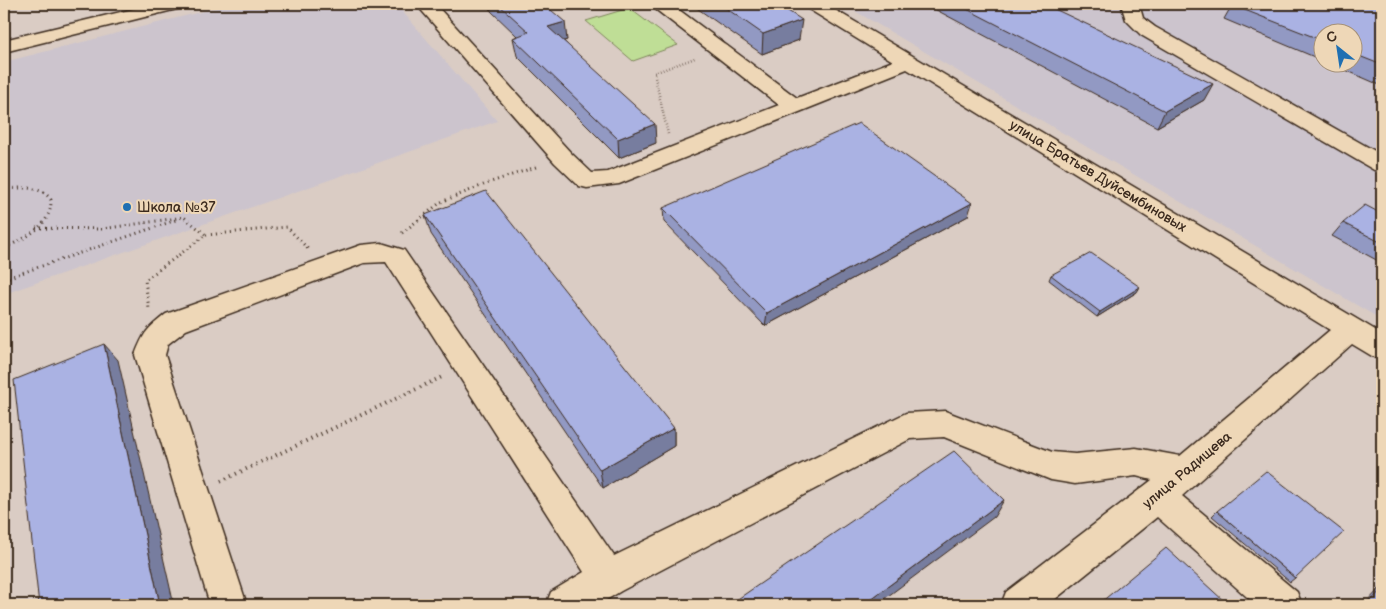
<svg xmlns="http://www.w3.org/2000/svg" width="1386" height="609" viewBox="0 0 1386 609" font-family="'Balsamiq Sans',sans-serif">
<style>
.built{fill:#ccc4cd;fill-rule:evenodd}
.green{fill:#bfde96;stroke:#7d845a}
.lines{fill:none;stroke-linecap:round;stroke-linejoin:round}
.minor-casing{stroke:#3b2a1e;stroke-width:3}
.path-far2{stroke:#3b2a1e;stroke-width:2.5;stroke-dasharray:0.5 2.5;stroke-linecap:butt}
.path-far1{stroke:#3b2a1e;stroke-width:3;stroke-dasharray:1 4;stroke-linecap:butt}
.path{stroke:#3b2a1e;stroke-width:4;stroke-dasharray:1 4.5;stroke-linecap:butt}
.minor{fill:#eed7b7;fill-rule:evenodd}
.wall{fill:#9299c3;stroke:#3b2a1e}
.shaded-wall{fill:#777d9f;stroke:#3b2a1e}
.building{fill:#aab2e3;stroke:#3b2a1e}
.poi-dot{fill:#1f6fb2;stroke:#eed7b7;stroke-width:2}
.labels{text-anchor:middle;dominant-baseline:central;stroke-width:4;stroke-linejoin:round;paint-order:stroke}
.street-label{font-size:14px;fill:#3b2a1e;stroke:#eed7b7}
.poi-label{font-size:14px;fill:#3b2a1e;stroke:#eed7b7;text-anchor:start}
</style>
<rect width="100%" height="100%" fill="#daccc4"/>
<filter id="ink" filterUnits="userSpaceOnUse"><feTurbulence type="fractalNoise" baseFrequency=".02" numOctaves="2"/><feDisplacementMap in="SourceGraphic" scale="10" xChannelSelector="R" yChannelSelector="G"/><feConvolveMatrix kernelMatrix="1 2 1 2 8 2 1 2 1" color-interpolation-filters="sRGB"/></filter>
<g filter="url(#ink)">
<path class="built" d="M232,4H396L497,121L4,294V62Z
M843,4H1382V320ZM1324,32H1354V62H1324Z"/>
<path class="green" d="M629,8L678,45L633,61L586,21Z"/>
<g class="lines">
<defs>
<path id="minor" d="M154,4H184L181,8L4,52V40Z
M416,4H435L571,153L592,173L608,172L779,105L654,8L651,4H671L797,98L893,61L807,8L804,4H825L1382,334V359L1372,356L1352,344L1182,496L1297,592L1302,605H1256L1157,517L1048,605H1001L1006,592L1152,480L1136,476L1075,484L1051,480L944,437L910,439L621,591L598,605H546L551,592L584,572L386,262L364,263L186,330L168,344L165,355L247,605H210L135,355C144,332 147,329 166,314L361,245L381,243L404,250L614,556L906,413L945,411L1052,452L1075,454L1136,448L1180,456L1330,330L907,69L619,184L587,188L579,186L555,163Z
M1121,4H1139L1143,18L1155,27L1382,155V172L1374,170L1141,35L1126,20Z"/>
</defs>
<use href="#minor" class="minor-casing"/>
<path class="path-far2" d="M629,4L637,9
M668,134L654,73L695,58"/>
<path class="path-far1" d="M4,190C20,187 41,185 51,200C52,226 24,239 4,248
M36,228L102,229L184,217L206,235L145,280L149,309
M402,233L441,202L491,182L539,166
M206,235L287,227L308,249
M4,279L176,220"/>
<path class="path" d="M221,481L442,377"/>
<use href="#minor" class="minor"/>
</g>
<path class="wall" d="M489,4H544L567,40L564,41L656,143L619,158L517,56L513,38L517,36L491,11Z
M691,4H777L799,40L762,54Z
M925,4H1044L1204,100L1157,127Z
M1382,4V86L1327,62H1354V32H1324V61L1224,19L1232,5Z
M663,208L968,216L765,326L664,222Z
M1382,214V263L1332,236L1343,223Z
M425,215L674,428V446L603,488L431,234Z
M1051,275L1137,292L1097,317L1049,280Z
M1217,511L1295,578L1290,582L1212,516Z
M1382,586V605H1364Z"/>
<path class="shaded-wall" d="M802,20L799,40L762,54L763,34Z
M565,22L567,40L551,45L548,27Z
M1213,84L1204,100L1157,127L1165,111Z
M655,124L656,143L619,158L618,139Z
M972,203L968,216L765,326L767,313Z
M1140,287L1137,292L1097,317L1100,312Z
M104,344L118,360L174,605H160Z
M674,428V446L603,488L600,470Z
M1004,500L994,517L876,605H863Z"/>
<path class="building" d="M498,4H544L565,22L548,27L655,124L618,139L513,38L529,32Z
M720,4H777L802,20L763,34Z
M957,4H1044L1213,84L1165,111Z
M1234,4H1382V65L1354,54V32H1324V41L1232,5Z
M859,123L972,203L767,313L663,208Z
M486,191L674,428L600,470L425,215Z
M1365,205L1382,214V243L1343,223Z
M1091,253L1140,287L1100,312L1051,275Z
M104,344L160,605H39L14,380Z
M954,451L1004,500L863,605H729Z
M1266,471L1344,532L1295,578L1217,511Z
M1166,548L1225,602L1221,605H1103L1100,603Z
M1382,589V605H1367Z"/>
</g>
<circle class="poi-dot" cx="127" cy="207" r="5"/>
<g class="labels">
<g class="street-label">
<text transform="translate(1098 176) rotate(31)">улица Братьев Дуйсембиновых</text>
<text transform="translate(1187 470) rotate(-40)">улица Радищева</text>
</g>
<g class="poi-label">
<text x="137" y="207">Школа №37</text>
</g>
</g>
<rect width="1386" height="609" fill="none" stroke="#eed7b7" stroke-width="20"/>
<rect x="10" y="10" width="1366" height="589" fill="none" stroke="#3b2a1e" stroke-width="2" filter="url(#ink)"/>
<g transform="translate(1338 48) rotate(330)"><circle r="24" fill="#eed7b7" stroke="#a6927a"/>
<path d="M0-4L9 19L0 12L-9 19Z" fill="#1f6fb2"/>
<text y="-8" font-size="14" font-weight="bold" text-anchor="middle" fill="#3b2a1e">С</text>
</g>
</svg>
